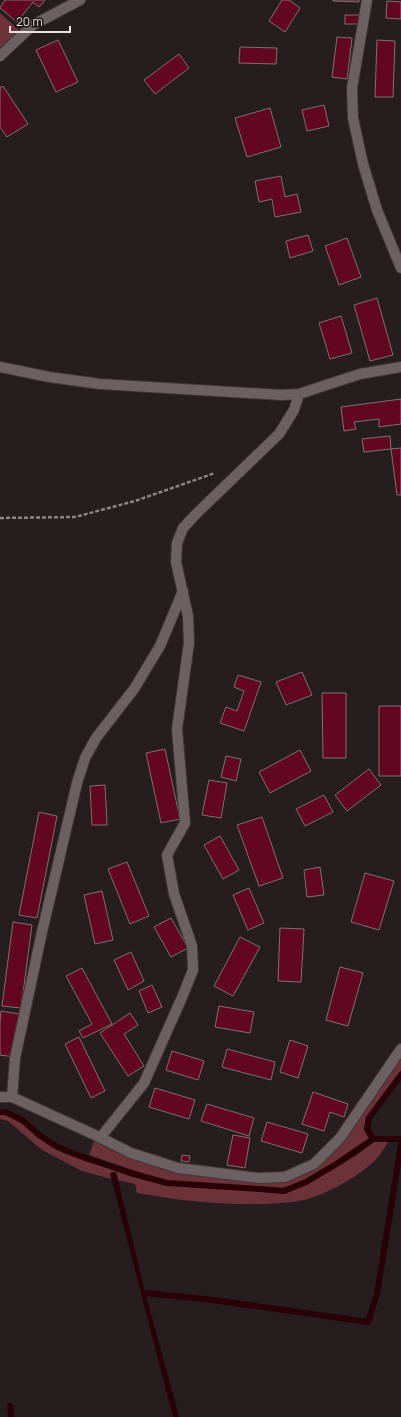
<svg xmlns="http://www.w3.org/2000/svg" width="401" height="1417" viewBox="0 0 401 1417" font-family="Manrope,sans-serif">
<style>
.green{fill:#6b3339}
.water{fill:#280006}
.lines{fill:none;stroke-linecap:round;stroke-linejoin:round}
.stream{stroke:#280006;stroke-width:6}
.building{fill:#62071f;stroke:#7c7172}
.minor-casing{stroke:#3f3738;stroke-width:12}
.path{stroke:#8b8484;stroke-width:2.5;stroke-dasharray:4 2;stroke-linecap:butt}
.minor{stroke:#6c6162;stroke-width:10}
</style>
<rect width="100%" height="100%" fill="#261d1e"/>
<path class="green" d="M0,13L20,31L0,49Z
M401,1056V1070L366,1117L364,1130L369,1139L334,1162L303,1181L283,1188L165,1181L89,1155L94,1141L118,1153L161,1169L172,1171L211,1177L311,1171Z
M0,1113L8,1115L17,1119L37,1137L57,1150L87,1162L165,1185L178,1186L287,1192L310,1183L357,1155L375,1141L388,1142C385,1147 382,1152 378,1157C364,1173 337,1188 317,1196C302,1202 283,1203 266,1204C223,1205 180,1201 137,1193L135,1184L118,1180L116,1172L110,1173L111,1179L82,1171L42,1150L8,1121L0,1119Z"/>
<path class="water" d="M116,1172L144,1288L179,1417H173L110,1173Z"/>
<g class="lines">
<path class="stream" d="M0,1112H5L22,1120L38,1134L54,1145L69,1152L130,1173L167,1183L259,1189L284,1191L306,1182L338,1163L373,1139H401
M373,1139L367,1129L369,1118L401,1075
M146,1293L213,1300L368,1322L377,1294L401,1145
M10,1406L11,1417"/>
</g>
<path class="building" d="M5,0H45L39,7L33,2L17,22L0,8Z
M282,0H289L300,8L285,32L269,21Z
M333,0H359V2L333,1Z
M387,1L401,2V19L386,18Z
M345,15H360V24H345Z
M337,37L352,38L347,79L332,77Z
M58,40L78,82L56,92L36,50Z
M377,40L395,41L393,97H375Z
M240,47L277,48L276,64L239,63Z
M179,54L189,68L155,94L144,80Z
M3,86L28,124L7,137L0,127V88Z
M324,105L329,126L307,131L302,110Z
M270,108L281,147L247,157L235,118Z
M281,176L285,197L297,194L301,212L275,217L272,199L259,202L255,181Z
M308,235L313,251L290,258L286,241Z
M347,238L361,277L339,285L325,246Z
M377,298L393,355L370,361L354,305Z
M341,316L352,353L330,359L319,323Z
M401,399V424L379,427V419L354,422L356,429L344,431L341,407Z
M390,436L391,449L364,452L362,439Z
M401,448V495H397L391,449Z
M302,672L312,695L286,705L276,682Z
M238,675L261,682L244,731L220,723L226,707L237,711L244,691L234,687Z
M322,693H346V758H323Z
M379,706H401V776H379Z
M165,749L180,819L161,823L146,753Z
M300,750L311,771L270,793L259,772Z
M226,756L241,759L236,781L221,777Z
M369,769L381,785L347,811L335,795Z
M209,780L227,783L221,818L202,815Z
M105,785L107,825H92L90,786Z
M324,795L333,812L305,826L296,809Z
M39,812L57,816L37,918L19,915Z
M262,817L283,878L259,886L237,825Z
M220,836L239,870L223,879L204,845Z
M127,862L149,916L130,924L108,869Z
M320,867L324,895L307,897L304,870Z
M365,873L394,881L379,930L351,922Z
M249,888L264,923L248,930L233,895Z
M102,891L113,940L95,944L84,895Z
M171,918L188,948L171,957L154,927Z
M13,922L32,925L21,1008L2,1006Z
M280,928L304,929L301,982L278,981Z
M240,937L260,947L233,996L214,986Z
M131,952L144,981L128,990L114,960Z
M340,967L363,973L348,1026L326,1020Z
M82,968L112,1024L83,1038L79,1031L92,1024L66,976Z
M152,985L162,1007L148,1013L139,991Z
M219,1006L254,1012L250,1033L215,1027Z
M1,1011L19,1014L14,1057L0,1055V1022Z
M130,1013L138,1025L124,1034L144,1066L128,1076L100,1033Z
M79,1037L105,1091L91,1098L65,1044Z
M290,1040L308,1046L298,1078L280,1072Z
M227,1049L275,1062L271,1080L222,1067Z
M172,1051L204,1061L198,1080L166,1070Z
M155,1088L195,1100L189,1119L149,1107Z
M313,1092L348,1104L344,1117L330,1112L324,1131L302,1124Z
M207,1104L254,1118L249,1136L201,1121Z
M267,1122L308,1134L302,1153L261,1141Z
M233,1135L250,1138L245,1168L227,1165Z
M182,1155L190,1156L189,1162L181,1161Z"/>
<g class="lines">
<defs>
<path id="minor" d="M367,0L352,88L353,118L363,164L377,210L401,268
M0,56L33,25L80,0
M0,367L49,377L100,384L281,395L299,394L360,374L401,367
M0,1097H12L95,1135L131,1153L178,1168L258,1178L285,1177L314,1164L340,1138L401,1049
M12,1097L15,1058L42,932L77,783L85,758L96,738L134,689L160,646L183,591
M100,1138L144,1083L183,995L193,970L192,946L174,894L167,855L185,823L177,729L189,643L188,616L176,562L177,543L183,528L197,513L279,434L294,410L299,394"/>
</defs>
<use href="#minor" class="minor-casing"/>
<path class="path" d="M0,518L75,517L135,501L215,473"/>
<use href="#minor" class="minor"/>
</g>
<path d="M10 26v6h60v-6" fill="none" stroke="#e7e1e1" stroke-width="2"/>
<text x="16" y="26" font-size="12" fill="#e7e1e1" stroke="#1c1415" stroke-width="3" paint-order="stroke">20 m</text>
</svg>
